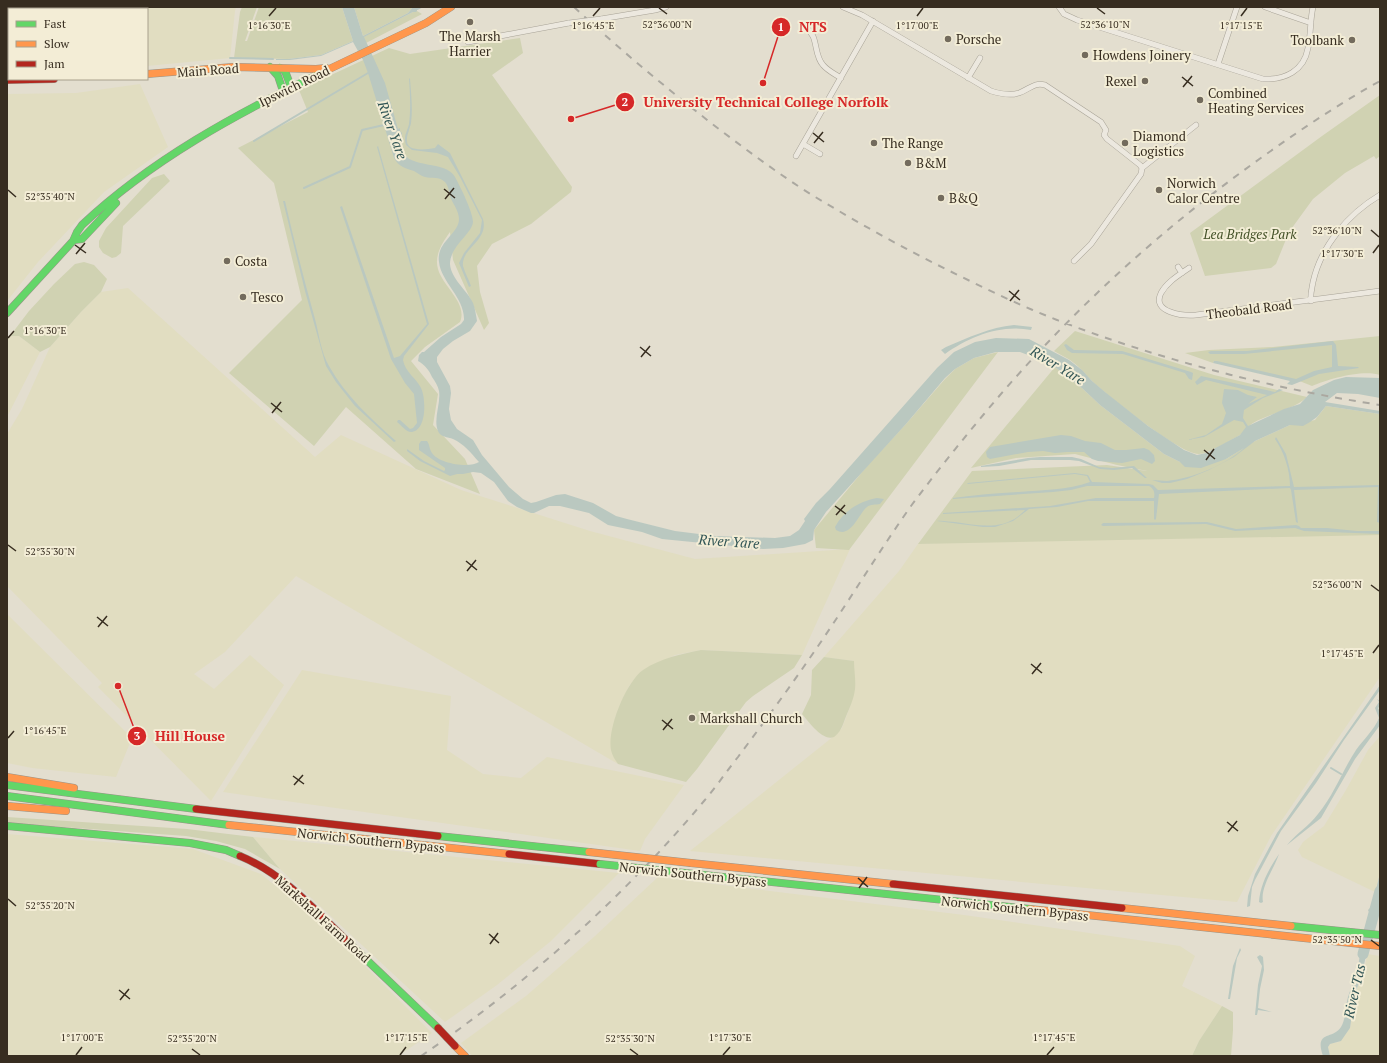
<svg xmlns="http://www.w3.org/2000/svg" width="1387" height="1063" viewBox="0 0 1387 1063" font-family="'PT Serif',serif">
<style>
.farmland{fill:#e1ddc1}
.green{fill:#d0d2b2}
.water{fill:#bac8c0}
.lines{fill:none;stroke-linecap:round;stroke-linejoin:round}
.stream{stroke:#bac8c0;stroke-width:2}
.river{stroke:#bac8c0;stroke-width:11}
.street-casing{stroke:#a8a397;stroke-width:6}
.fast-casing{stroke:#989388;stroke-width:8}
.slow-casing{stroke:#989388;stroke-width:8}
.jam-casing{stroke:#989388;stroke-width:8}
.street{stroke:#ece8df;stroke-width:5}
.fast{stroke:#63d668;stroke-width:7}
.slow{stroke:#ff974d;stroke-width:7}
.jam{stroke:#b3261e;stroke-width:7}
.rail{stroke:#aba8a0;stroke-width:2;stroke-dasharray:7 7;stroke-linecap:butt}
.street-bridge-casing{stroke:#a8a397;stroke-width:6;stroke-linecap:butt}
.fast-bridge-casing{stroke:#989388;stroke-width:8;stroke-linecap:butt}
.slow-bridge-casing{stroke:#989388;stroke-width:8;stroke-linecap:butt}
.jam-bridge-casing{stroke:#989388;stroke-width:8;stroke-linecap:butt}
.street-bridge{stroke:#ece8df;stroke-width:5}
.fast-bridge{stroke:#63d668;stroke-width:7}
.slow-bridge{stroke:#ff974d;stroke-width:7}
.jam-bridge{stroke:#b3261e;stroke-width:7}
.ticks{fill:none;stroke:#372d20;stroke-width:1.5}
.poi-dot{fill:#736b5d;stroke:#f3edd6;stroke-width:1.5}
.labels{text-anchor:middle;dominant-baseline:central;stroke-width:4;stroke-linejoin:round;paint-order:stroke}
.poi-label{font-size:13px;fill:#372d20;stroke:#f3edd6;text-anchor:start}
.street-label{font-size:13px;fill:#372d20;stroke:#f3edd6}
.park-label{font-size:13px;font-style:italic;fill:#445228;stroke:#f3edd6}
.water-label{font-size:14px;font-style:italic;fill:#315555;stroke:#f3edd6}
.ticks-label{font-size:10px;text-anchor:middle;fill:#372d20;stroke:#f3edd6;stroke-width:4;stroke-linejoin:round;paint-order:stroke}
.leader{fill:none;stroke:#d62828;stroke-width:1.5}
.callout-dot{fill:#d62828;stroke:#f3edd6;stroke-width:1.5}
.mark-label{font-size:12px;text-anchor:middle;font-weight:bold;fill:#fff}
.callout-label{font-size:14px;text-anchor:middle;font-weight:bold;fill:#d62828;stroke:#f3edd6;stroke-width:4;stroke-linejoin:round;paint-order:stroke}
</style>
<rect width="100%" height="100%" fill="#e3decf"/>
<path class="farmland" d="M7,7H236L235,11L230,58L147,66V9H9V77H7Z
M140,84L168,147L104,192L38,262L7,301V94L76,93Z
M128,288L315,457L341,435L461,490L590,531L695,559L850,549L802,655L701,650L675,655L642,671L629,686L620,705L615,718V759L618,764L296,576L225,652L194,674L214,689L250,655L284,685L211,801L98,687L102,683L7,586V434L22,409L50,347L81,312L101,292Z
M10,336H19L40,352L7,417V340Z
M1131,533L1380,534V677L1271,836L1237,902L690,851L834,736L842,728L850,707L854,661L824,657L899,571L918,544Z
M7,614L132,738L116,777L32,768L7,763Z
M302,670L451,696L447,750L483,774L521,778L547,757L684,785L645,839L640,851L223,792Z
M1380,736V873L1375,892L1302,857L1298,850L1303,842L1324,826L1346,790L1368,750Z
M7,834L193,849L261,874L326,927L432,1033L398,1056H7Z
M253,837L619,873L551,941L497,985L445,1022L280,869Z
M658,877L964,915L1180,946L1195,956L1182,986L1222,1006L1199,1041L1192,1056H472L461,1043L526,996L595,936Z
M1367,954L1380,956V1056H1330L1328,1047L1330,1044L1332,1043L1339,1042L1350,1028L1355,994L1365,967Z"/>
<path class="green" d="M242,7H257L245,41H247L259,7H342L353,41L321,55L288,59L234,58L240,12Z
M354,7H413L408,13L363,36Z
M417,11L422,14L366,43L363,37L413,12Z
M520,38L523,53L492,75L572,187L571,192L531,224L492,244L477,266L480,292L489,323L484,330L453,260L450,232C442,243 434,256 438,269C443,287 468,303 460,322L425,347L411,361L438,394L433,425L465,459L480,494L416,469L346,407L314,446L229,373L302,300L274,183L238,148L308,112L299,90L389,48L410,54Z
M1380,95V156L1376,159L1374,156L1345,173L1313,199L1289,232L1276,264L1271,268L1205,276L1190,233L1322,136Z
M164,174L170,181L123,226L121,253L116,257L112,258L103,253L99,247V241L106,228L152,178Z
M84,262L94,265L107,279L101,292L81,312L50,347L40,352L19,336H10L29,311L54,284L75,264Z
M1075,331L1214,375L1307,397C1293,410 1270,413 1253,423C1248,426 1245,432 1240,435C1232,440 1207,454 1199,454C1181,455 1110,397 1094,383C1086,375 1079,366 1070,360C1065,357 1059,354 1054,351Z
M1380,336V375C1363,369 1328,379 1312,386L1297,380L1214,361L1213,363L1185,353L1209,350L1273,347Z
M998,352L849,550L816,548L814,530L868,465L906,424L945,379L955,369L974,358Z
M1055,367L1083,389L1100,405L1164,454L1180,462L1226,459L1253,442L1290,425L1315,420L1326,406L1380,414V535L918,544L972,471L1107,465L1147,471L1117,465L1075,454L1016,458L971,468Z
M701,650L802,655L794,668L753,696L746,702L697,769L686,782L618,764C615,760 612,755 611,750C607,729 626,682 643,670C661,658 681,654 701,650Z
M824,657L854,661C854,670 856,680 855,689C854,699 849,709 845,719C843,725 840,733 834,737C823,742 808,721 802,714L811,695L812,670Z
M7,817L187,829L253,837L280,869L245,849L216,841L186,836L7,823Z
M1222,1006L1233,1012V1030L1231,1056H1192L1199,1041Z"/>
<path class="water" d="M342,7H354L363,36L408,13L413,7H417V11L416,12H413L364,37L385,83L398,129L400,128V131L402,133C402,139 401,146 403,151C408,169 446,160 455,177C460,186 473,212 473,222C472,234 450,246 450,264C451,279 467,290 473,303C475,308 476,315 477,321L470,331L453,341L443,349L437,357V362L450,386L451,393L449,409L451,420L457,429L473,440L482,455L509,487L523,499L531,503L536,502L556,495L565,494L593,503L616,516L627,519L675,531L715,536L775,538L790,536L799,530L805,521L804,519L816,503L830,489L937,368L954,352L975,342L996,338L1029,339L1069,360L1082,370L1092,381L1105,392L1148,426L1184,450L1197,455L1206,453L1240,435L1246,427L1243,422L1234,420L1204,437L1187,440L1206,435L1222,424L1226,413L1222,403L1224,389L1238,390L1248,395L1257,397L1248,404L1267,395L1206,380L1197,385L1195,382L1201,376L1275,392L1279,389L1283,390L1263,398L1244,410L1243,418L1248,426L1284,409L1300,404L1313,390L1334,380L1346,377L1380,378V398L1358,394L1337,393L1325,402L1380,411V414L1326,406L1317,417L1310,422L1303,426L1290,425L1255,441L1234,457L1209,470L1187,479L1170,483H1162L1152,480C1157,480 1162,481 1167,481C1194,478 1225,465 1244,448L1226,459L1201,468L1185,467L1180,462L1164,454L1100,405L1083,389L1055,367L1028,355L1020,352H996L974,358L955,369L945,378L906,424L826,512L814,530L813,540L805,544L783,548L763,549L662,539L642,532L608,525L589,513L560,506H549L534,513H531L517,507L508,501L494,482L481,473L473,472L463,474H457L450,476L420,461L407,451V449L424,461L444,471L445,470V468L419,450V444L421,441H427C430,445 429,449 432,453C438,463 469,469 479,462C471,453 464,444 453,439C448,437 440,437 438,431C433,419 441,404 439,391C438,386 435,381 432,377C429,370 425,365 418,361L419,355L422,352H424L441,337L461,324L464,320C465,298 441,282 439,262C436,242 459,234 459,219C459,212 454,205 451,199C449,194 449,186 445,182C439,176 432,179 425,177C421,176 418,173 414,171C405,168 399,167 394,158L368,73L363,60L353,42L321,56L290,60H276V59H288L321,55L353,41Z
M409,78L410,79C411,93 413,109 411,123C410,129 403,142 410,147C417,151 428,149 435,148L438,144L450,153L483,219C489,241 461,248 463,266C465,273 469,280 471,286L469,287L459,263L464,253L480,233L482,220L460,177L448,157L437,153L412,150L406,145C403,137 407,132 409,124C411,109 410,93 409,78Z
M378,146L429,324L404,356L403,360C405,372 417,379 421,388C426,398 427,430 412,432C407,433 401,425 397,422L398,420H400L410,429L413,428L417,423L414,394L405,383L391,359L340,207L342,206L394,358L400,356L427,324L377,147Z
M283,201H285C294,240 304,280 315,319C319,334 321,353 329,366C346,396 370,418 396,441L394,442L355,406L336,382L326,366L305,291Z
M1014,325L1032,327L1031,330C1000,324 969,337 945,354L941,350L946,347C968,338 990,327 1014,325Z
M1333,341L1336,345L1338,366L1358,367L1359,368L1319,374L1292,385L1287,384L1290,381L1213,363L1214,361H1217L1296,379L1314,371L1332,367V345L1244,354H1210L1208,352L1211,351H1247Z
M1066,344L1074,350L1122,351L1191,372L1193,373L1192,380L1189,379L1185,373L1123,354L1072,353L1067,350L1064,345Z
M1061,435L1071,436L1085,441L1101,443L1115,450H1126L1144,448L1149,450L1154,455L1155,461L1152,464L1141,459L1122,463L1098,461L1092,459L1084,452H1067L1055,453L1043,451L1028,452L990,459L987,457L986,452L990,447Z
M1276,437L1286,454L1294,487L1379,485L1380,523L1377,522L1378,487L1294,490L1298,523L1296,522L1291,490L1290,488L1159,494L1156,519L1155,520L1154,519V501H1088L1057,507L1029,509L1013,521L995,527H983L937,521C942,520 950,522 955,522C981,526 1006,531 1025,510L943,514V513L1050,506L1096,498H1154C1155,492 1154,489 1149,486H1087L1071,490L1053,492L953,499V498C975,495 997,493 1019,492C1043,490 1067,490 1090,482L1087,476L1075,474L967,484L968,483L1075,473L1088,475L1092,482L1149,484L1153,485L1158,490L1290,486C1290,470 1284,452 1275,439Z
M1040,457H1072L1081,459L1099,467L1112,468L1134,466L1147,478H1145L1132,468L1114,470L1100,469L1079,461L1070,460H1031L999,466L981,467V466L1028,458Z
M877,498L884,499L880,504C876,505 870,504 867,507C859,513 851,539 836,530L835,527C843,511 860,501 877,498Z
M1207,522L1236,529L1296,525L1299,526L1301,528H1327L1357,531H1380V534L1304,531L1295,528L1235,531L1206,524L1103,526L1101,525L1103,523Z
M1380,685V690L1344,740L1316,783L1281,831L1255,880L1252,887L1250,906L1247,907L1248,896L1255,874L1277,833Z
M1377,699L1380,701V706L1378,708L1380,712V725L1355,759L1321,818L1287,845C1297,833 1309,826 1318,814C1334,795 1342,771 1356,750C1363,740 1374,730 1379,718L1375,708L1379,702Z
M1279,854C1274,869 1260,887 1263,902L1261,903L1259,902C1260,885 1269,868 1279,854Z
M1380,873V891L1377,909L1380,915L1375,918L1372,930L1365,929L1370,914L1368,910L1372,906Z
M1240,948L1241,950L1237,958L1230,999H1228L1233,966Z
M1361,950L1367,951L1362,974L1355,994L1350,1028L1341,1041L1330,1044L1328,1047L1330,1056H1323C1314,1030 1333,1040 1341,1027C1346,1019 1345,1007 1348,997C1350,990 1353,984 1356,977C1358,969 1359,959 1361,950Z
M1260,955L1263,957L1264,970L1260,989L1258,1008L1272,1012L1258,1010L1257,1015H1255L1258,985L1262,966L1257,957Z"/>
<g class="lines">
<path class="stream" d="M417,9L421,7
M230,58L273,59
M254,141L368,73
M304,188L350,167L362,130L384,125
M1331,768L1341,774"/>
<path class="river" d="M1363,954L1380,891"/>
<defs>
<path id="street" d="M843,7L862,15L991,91C1001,94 1010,96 1019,93C1030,89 1034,82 1045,85L1101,122L1106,130L1104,135L1107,139L1140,165L1142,168L1141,174L1091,244L1074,261
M1059,7L1064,14L1077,20L1263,79C1285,80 1304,71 1308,48C1311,35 1310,20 1313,7
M1265,7L1311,23
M601,19L655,10L666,7
M802,29L806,28C819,36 813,54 823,65C828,71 835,74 841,78
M468,42L569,23
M1218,64L1237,7
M968,78L980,58
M803,144L820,154
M796,156L873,21
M1142,168L1196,125
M1178,267L1182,273
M1189,268C1179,275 1167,282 1161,293C1151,313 1184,316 1196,315L1380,291
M1311,301C1310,295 1312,288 1313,282C1321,246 1348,214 1380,195"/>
<path id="fast" d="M270,67L278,76L283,91
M280,68L285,71L291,87
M74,240L82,239L116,203
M7,313L73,241L77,232L82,225C151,160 236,114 321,73
M7,785L196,809
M7,796L229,825
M7,826L190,843L226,850L240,856
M438,836L589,852
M704,875L1030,909
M1291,926L1380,935
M349,943L438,1028"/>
<path id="slow" d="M321,73L426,23L451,7
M147,74L233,67L316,69L326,68
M7,777L74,788
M7,806L66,811
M229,825L509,854
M691,863L893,884
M1122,908L1291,926
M1030,909L1380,946
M455,1046L465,1056"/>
<path id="jam" d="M7,80L54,79
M196,809L438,836
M509,854L600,864
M240,856C284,874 316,911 349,943
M893,884L1122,908"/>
</defs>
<use href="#street" class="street-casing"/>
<use href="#fast" class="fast-casing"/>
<use href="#slow" class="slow-casing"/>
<use href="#jam" class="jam-casing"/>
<use href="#street" class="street"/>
<use href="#fast" class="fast"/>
<use href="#slow" class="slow"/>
<use href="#jam" class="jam"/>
<path class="rail" d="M574,7C618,48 664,86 711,123C744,148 777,173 812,195C860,224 910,252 960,276C992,292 1024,307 1057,320C1161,360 1270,388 1380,405
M421,1056C525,985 623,898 704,801C716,787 726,772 738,757C761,726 785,694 807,662C843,611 875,557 911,506C934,475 959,444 984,414C1069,312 1166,224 1275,148C1309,124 1344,101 1380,81"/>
<defs>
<path id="street-bridge" d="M569,23L601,19"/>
<path id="fast-bridge" d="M600,864L704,875"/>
<path id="slow-bridge" d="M589,852L691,863"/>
<path id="jam-bridge" d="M438,1028L455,1046"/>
</defs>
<use href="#street-bridge" class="street-bridge-casing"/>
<use href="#fast-bridge" class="fast-bridge-casing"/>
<use href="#slow-bridge" class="slow-bridge-casing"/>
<use href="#jam-bridge" class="jam-bridge-casing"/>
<use href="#street-bridge" class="street-bridge"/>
<use href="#fast-bridge" class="fast-bridge"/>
<use href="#slow-bridge" class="slow-bridge"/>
<use href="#jam-bridge" class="jam-bridge"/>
</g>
<path class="ticks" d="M659,8L667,14M1097,8L1105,14M269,16L276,8M593,16L600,8M917,16L923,8M1241,16L1247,8M1182,77L1193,86M1183,87L1192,76M813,133L824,142M814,143L823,132M444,189L455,198M8,190L16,197M445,199L454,188M1371,230L1379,237M75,245L86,253M1373,253L1379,245M76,254L85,243M1009,291L1020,300M1010,301L1019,290M8,338L14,331M640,347L651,356M641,357L650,346M271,403L282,412M272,413L281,402M1204,450L1215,459M1206,460L1214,449M835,506L846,514M836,515L845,505M8,545L16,551M466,561L477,570M467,571L476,560M1371,585L1379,591M97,617L108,626M98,627L107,616M1373,653L1379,645M1031,664L1042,673M1032,674L1041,663M662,720L673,729M663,730L672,719M8,738L14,731M293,776L304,784M294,785L303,775M1227,822L1238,831M1228,832L1237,821M858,878L868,887M859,888L867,877M8,899L16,906M489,934L499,943M1371,940L1379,946M490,944L498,933M119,990L130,999M120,1000L129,989M192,1049L200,1055M630,1049L638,1055M76,1055L82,1047M400,1055L406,1047M723,1055L730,1047M1047,1055L1054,1047"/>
<g class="poi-dot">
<circle cx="470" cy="22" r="4"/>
<circle cx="948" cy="39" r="4"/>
<circle cx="1352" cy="40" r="4"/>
<circle cx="1085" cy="55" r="4"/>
<circle cx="1145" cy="81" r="4"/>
<circle cx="1200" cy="100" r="4"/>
<circle cx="874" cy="143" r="4"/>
<circle cx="1125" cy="143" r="4"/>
<circle cx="908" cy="163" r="4"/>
<circle cx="1159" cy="190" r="4"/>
<circle cx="941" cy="198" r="4"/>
<circle cx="227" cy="261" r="4"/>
<circle cx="243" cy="297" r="4"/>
<circle cx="692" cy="718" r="4"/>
</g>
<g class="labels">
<g class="poi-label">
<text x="470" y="36" text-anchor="middle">The Marsh<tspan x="470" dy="15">Harrier</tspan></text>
<text x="956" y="39">Porsche</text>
<text x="1344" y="40" text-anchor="end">Toolbank</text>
<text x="1093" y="55">Howdens Joinery</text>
<text x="1137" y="81" text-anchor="end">Rexel</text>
<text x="1208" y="93">Combined<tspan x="1208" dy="15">Heating Services</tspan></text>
<text x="1133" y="136">Diamond<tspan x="1133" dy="15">Logistics</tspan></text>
<text x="882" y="143">The Range</text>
<text x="916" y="163">B&amp;M</text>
<text x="1167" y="183">Norwich<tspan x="1167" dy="15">Calor Centre</tspan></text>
<text x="949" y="198">B&amp;Q</text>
<text x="235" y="261">Costa</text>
<text x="251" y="297">Tesco</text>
<text x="700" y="718">Markshall Church</text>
</g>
<g class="street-label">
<text transform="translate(208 70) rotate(-4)">Main Road</text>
<text transform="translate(294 86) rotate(-26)">Ipswich Road</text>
<text transform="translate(1249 309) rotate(-7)">Theobald Road</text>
<text transform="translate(371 840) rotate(6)">Norwich Southern Bypass</text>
<text transform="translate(693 874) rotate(6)">Norwich Southern Bypass</text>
<text transform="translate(1015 908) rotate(6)">Norwich Southern Bypass</text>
<text transform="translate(323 919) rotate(42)">Markshall Farm Road</text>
</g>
<g class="park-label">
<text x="1250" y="234">Lea Bridges Park</text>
</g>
<g class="water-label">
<text transform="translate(393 130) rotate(70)">River Yare</text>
<text transform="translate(1058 365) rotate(31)">River Yare</text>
<text transform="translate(729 541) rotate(4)">River Yare</text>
<text transform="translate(1354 991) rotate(-77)">River Tas</text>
</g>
</g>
<g class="ticks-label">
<text x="667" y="28">52°36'00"N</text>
<text x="1105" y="28">52°36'10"N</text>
<text x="269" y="29">1°16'30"E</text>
<text x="593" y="29">1°16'45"E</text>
<text x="917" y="29">1°17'00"E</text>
<text x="1241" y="29">1°17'15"E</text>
<text x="50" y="200">52°35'40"N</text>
<text x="1337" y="234">52°36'10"N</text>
<text x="1342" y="257">1°17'30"E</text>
<text x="45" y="334">1°16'30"E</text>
<text x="50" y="555">52°35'30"N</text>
<text x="1337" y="588">52°36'00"N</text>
<text x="1342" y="657">1°17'45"E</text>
<text x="45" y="734">1°16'45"E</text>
<text x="50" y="909">52°35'20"N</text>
<text x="1337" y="943">52°35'50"N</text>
<text x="82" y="1041">1°17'00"E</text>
<text x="406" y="1041">1°17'15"E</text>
<text x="730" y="1041">1°17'30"E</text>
<text x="1054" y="1041">1°17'45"E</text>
<text x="192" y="1042">52°35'20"N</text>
<text x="630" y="1042">52°35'30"N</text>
</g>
<path class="leader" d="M763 83L781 27M571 119L625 102M118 686L137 736"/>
<g class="callout-dot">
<circle cx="763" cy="83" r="4"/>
<circle cx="571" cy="119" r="4"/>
<circle cx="118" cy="686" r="4"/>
<circle cx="781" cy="27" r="10"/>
<circle cx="625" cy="102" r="10"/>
<circle cx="137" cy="736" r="10"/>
</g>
<g class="mark-label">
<text x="781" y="31">1</text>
<text x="625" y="106">2</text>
<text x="137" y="740">3</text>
</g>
<g class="callout-label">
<text x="813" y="32">NTS</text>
<text x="766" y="107">University Technical College Norfolk</text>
<text x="190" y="741">Hill House</text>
</g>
<rect width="1387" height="1063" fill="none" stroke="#372d20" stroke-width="16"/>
<rect x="8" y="8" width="140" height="72" fill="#f3edd6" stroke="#a8a08d"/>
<rect x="16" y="21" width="20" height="6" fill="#63d668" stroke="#a8a08d"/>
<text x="44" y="28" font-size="12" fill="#372d20">Fast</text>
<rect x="16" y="41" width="20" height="6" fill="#ff974d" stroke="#a8a08d"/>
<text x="44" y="48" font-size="12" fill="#372d20">Slow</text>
<rect x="16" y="61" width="20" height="6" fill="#b3261e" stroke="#a8a08d"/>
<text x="44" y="68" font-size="12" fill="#372d20">Jam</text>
</svg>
